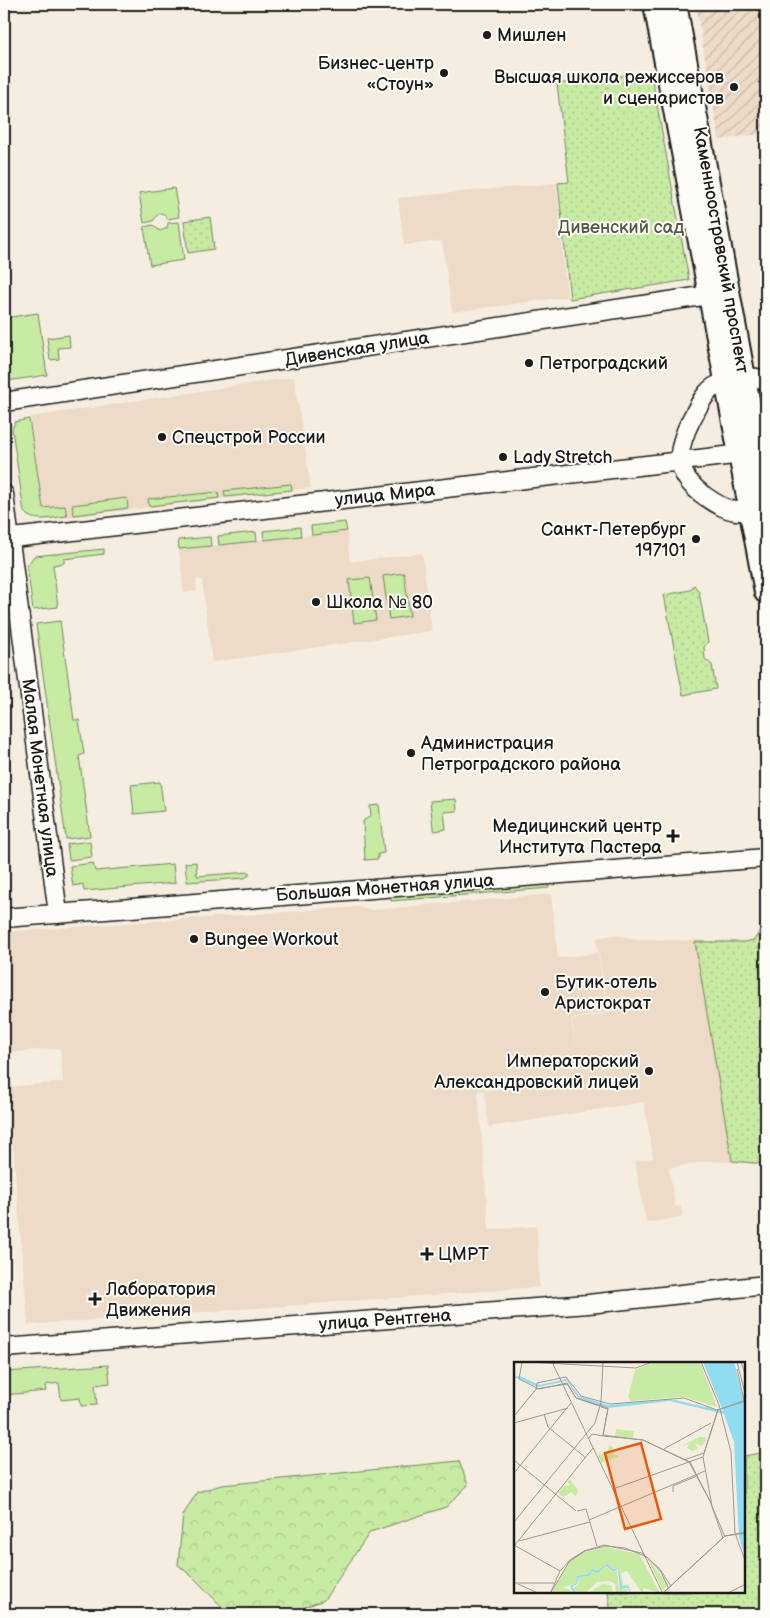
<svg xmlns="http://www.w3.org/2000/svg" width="770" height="1618" viewBox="0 0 770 1618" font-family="'Balsamiq Sans',sans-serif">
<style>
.built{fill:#eddac7}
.industrial{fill:url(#industrial-furrows)}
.grass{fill:#c8eba4;stroke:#728460}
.forest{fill:url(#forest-crowns);stroke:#728460}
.park{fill:url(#park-dots);stroke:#728460}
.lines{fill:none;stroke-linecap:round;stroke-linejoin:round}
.minor-casing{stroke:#1c1c1c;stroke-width:21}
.major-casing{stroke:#1c1c1c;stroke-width:26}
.minor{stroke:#fdfcf7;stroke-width:18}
.major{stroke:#fdfcf7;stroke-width:22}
.poi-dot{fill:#1c1c1c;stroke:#fdfcf7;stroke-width:2}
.labels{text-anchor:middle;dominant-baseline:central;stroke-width:4;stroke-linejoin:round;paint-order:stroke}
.poi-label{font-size:18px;fill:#1c1c1c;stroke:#fdfcf7;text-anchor:start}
.park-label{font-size:18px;fill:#505a45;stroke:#fdfcf7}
.street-label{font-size:18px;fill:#1c1c1c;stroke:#fdfcf7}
.inset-road{fill:none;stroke:#9f9992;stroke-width:1}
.view{fill:#e8590c;fill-opacity:0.15;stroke:#e8590c;stroke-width:2.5}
.inset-edge{fill:none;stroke:#1c1c1c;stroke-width:2.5}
</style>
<defs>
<pattern id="industrial-furrows" width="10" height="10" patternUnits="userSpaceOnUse" patternTransform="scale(1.25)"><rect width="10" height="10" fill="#eddac7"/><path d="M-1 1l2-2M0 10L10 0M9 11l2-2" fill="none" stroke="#cbbaaa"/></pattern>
<pattern id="forest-crowns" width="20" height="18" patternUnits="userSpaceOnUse" patternTransform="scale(1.25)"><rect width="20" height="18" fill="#c8eba4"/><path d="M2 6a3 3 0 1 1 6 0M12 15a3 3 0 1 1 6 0" fill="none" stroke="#abc98d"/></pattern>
<pattern id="park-dots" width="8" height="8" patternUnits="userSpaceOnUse" patternTransform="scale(1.25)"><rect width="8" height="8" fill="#c8eba4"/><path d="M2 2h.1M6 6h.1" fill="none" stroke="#abc98d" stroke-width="1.8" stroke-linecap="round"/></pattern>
</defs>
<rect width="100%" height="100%" fill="#f6ede1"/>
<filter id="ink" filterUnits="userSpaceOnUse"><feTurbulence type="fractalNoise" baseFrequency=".02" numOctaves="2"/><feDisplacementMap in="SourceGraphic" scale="10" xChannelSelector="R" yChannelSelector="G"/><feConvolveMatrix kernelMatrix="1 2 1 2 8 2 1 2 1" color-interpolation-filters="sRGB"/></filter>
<g filter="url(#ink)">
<path class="built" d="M556,183L567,297L452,312L442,241L404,245L398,198Z
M294,377L311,488L45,520L30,417Z
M347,531L350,562L422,553L432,631L212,662L202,580H196L197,591L184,593L179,549Z
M551,894L558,958L598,953L607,1012L571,1019L576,1053L572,1020L609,1013L596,938L614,935L637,939L744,942L754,939L766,922V1164L709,1161L669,1168L675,1207L681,1206L683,1217L646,1223L635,1161L653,1158L644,1102L489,1127L484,1091L531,1083L478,1091L489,1230L537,1226L539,1287L28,1325L8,1087L63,1082L60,1048L4,1053V932L358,907L372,910Z"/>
<path class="industrial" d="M708,4H766V133L719,140L696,5Z"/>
<path class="grass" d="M174,188L179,217L167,219L164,214L159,213L153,221L144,223L139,193Z
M179,222L184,260L150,265L144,227L153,225L160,231L167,228L168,223Z
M38,313L47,375L7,381L4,357V318Z
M69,335L70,347L58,348L59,359L50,360L47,338Z
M29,419L43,508L65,506L67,516C54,517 33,524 24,512L12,429L15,422Z
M291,484L292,490L225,497L224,491Z
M218,492L219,498L149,506L148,499Z
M127,498L128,508L74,515L72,505Z
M345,522L347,531L312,535L311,526Z
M300,527L301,536L264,540L263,531Z
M256,532L257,541L219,545L218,536Z
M210,537L211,546L179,549L178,540Z
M104,549V554L64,559V563L53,565L58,607L33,610L27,566L34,556Z
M404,573L410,616L389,619L383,576Z
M370,578L376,620L354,623L349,580Z
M60,621L74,720H79L84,754L79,756L90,836L66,839L36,624Z
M160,782L164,811L134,814L131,785Z
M456,799L457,811L444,812L446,829L435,831L433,827L430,801Z
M379,805L384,853L378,854V859L365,860L363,821L371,816L370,806Z
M90,841L92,857L69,860L67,844Z
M196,862L197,876L249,872V875L245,878L187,882L185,863Z
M93,863L95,871L173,864L175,883L84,891L83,884L73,886L70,866Z
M548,884L549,888L391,901V897Z
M108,1365L110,1383L95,1385L97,1405L81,1406L80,1398L61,1400L59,1383L45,1385L46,1391L4,1395V1372Z"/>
<path class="forest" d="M459,1461L468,1485L446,1507L370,1532L324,1600L300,1609L280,1614H242L226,1611L194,1578L178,1565L183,1515L197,1492L222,1485Z"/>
<path class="park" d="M651,72L689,280L570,299L558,183L569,182L557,84Z
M210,217L214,249L188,253L184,221Z
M694,585L699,592L708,642L704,647L705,659L712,665L716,689L683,695L664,595L690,590Z
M766,922V1164L732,1161L695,942H744L754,940Z
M766,1452V1614H611L608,1592H744V1456Z"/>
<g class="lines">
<defs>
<path id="minor" d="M766,381C756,376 749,377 737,379C708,384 705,394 692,418C675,451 673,474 706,497C730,514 738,513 766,508
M4,402L709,295
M4,494L58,914
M4,539L751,453
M4,918L766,858
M4,1348L588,1304L766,1285"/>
<path id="major" d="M655,4L766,592
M675,4L766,497"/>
</defs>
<use href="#minor" class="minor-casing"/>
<use href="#major" class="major-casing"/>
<use href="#minor" class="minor"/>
<use href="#major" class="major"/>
</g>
</g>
<g class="poi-dot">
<circle cx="487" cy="35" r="5"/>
<circle cx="444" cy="73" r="5"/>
<circle cx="734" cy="87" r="5"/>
<circle cx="529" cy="363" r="5"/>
<circle cx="162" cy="437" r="5"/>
<circle cx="503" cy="457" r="5"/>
<circle cx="696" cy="539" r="5"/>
<circle cx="316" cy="602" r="5"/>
<circle cx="411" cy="753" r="5"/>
<path d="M670.5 828.5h5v5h5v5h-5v5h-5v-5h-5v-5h5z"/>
<circle cx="194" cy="939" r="5"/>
<circle cx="545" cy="992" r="5"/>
<circle cx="649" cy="1071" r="5"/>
<path d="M424.5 1246.5h5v5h5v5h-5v5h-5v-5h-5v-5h5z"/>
<path d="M92.5 1291.5h5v5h5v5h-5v5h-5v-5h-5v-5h5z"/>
</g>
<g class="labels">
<g class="poi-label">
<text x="497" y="35">Мишлен</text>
<text x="434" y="63" text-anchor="end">Бизнес-центр<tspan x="434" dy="21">«Стоун»</tspan></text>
<text x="724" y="77" text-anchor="end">Высшая школа режиссеров<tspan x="724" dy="21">и сценаристов</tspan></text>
<text x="539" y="363">Петроградский</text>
<text x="172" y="437">Спецстрой России</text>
<text x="513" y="457">Lady Stretch</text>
<text x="686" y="529" text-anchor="end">Санкт-Петербург<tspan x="686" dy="21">197101</tspan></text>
<text x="326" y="602">Школа № 80</text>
<text x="421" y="743">Администрация<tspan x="421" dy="21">Петроградского района</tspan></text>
<text x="662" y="826" text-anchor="end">Медицинский центр<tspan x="662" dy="21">Института Пастера</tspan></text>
<text x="204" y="939">Bungee Workout</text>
<text x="555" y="982">Бутик-отель<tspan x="555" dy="21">Аристократ</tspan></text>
<text x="639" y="1061" text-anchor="end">Императорский<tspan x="639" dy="21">Александровский лицей</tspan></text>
<text x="438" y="1254">ЦМРТ</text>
<text x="106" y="1289">Лаборатория<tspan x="106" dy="21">Движения</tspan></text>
</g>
<g class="park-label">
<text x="621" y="227">Дивенский сад</text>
</g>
<g class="street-label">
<text transform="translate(721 250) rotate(80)">Каменноостровский проспект</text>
<text transform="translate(357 349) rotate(-9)">Дивенская улица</text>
<text transform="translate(385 495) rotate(-6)">улица Мира</text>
<text transform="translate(40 778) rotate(83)">Малая Монетная улица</text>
<text transform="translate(385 888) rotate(-4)">Большая Монетная улица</text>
<text transform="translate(385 1320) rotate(-4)">улица Рентгена</text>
</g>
</g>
<g transform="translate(514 1362)">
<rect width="231" height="231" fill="#f6ede1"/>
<path d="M185,75H191L192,78L188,84L181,81L184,87L178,89L173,86L175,82L168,84ZM88,222L97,223L99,231H75Z" fill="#c8eba4"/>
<path d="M141,0H186L203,45L170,35L117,39L114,35L121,8ZM102,67L120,69L119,76L101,74ZM95,83L99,85L100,93L105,94L87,101L84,93L94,89ZM56,117L64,128L62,135L58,130L49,135L44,131L50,124L56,123L53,120ZM92,185L125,192L146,231L130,226L128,231L113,209L107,211L109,223H114L117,226L116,231V226L108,225L105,206L99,207L93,202L83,209L77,208L74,212L63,214L62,221L48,226L57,228L59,231L37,232L55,200L67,191ZM134,197L154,222L149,229ZM92,205L99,209L103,207L105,227H113V231H102L101,222L96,219L83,220L71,231H64L59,226L64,223L65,215L75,214L78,209L84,211Z" fill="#c8eba4"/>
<path d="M189,0H220L231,42V194L225,175L220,80L210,52L156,39L95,46L64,36L53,19L24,25L0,15L6,14L25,23L53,17L65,34L94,43L157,37L209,49ZM93,202L99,207L105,206L108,225L114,224L116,231L113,226L106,227L104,207L99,209L92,204L84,211L78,209L75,214L65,215L63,222L58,225L63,231L59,230L56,224L62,221L63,214L74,212L78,207L83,209Z" fill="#90dcf1"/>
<path class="inset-road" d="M8,0L5,17L25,27L53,21L62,36L94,46L89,73L129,78L176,100L196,139L209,176M13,0L122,6L138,0M38,0L149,232M187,0L205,43L217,90L221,171M223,0L232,35M227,0L232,15M223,7L230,38M22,27L23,21L52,15L67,34L96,42L170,36L203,48L232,39M22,27L53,22L62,36L85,44M204,47L189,95L198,144L211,175M30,52L34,65L72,96M0,54L23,26M0,61L54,46M89,74L129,78L175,100M75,76L78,72L89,74L94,47L87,45V42M150,87L197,61M0,98L62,149M170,98L190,91L204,48L232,38M175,100L197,141M0,111L57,41M99,127L189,95M159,130V124L183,114M63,149L72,147L83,184M75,158L191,109M0,160L81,61L87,40L89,0M221,171L232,201M5,179L76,160M0,183L46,209M0,184L79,86M0,221H40M4,222L26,232M151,229L211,174L232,171M36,232L46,209L56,198L70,189L90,183L128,191L145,206L157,224M36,232L55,200L71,189L92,184L111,186L133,195L147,210L155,227M148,232L211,174L232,170M212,232L232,222"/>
<path class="view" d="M127,81L147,157L111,167L91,91Z"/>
<rect width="231" height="231" class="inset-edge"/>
</g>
<rect width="770" height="1618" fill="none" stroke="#fdfcf7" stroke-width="20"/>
<rect x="10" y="10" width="750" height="1598" fill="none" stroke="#1c1c1c" stroke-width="2" filter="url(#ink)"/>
</svg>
